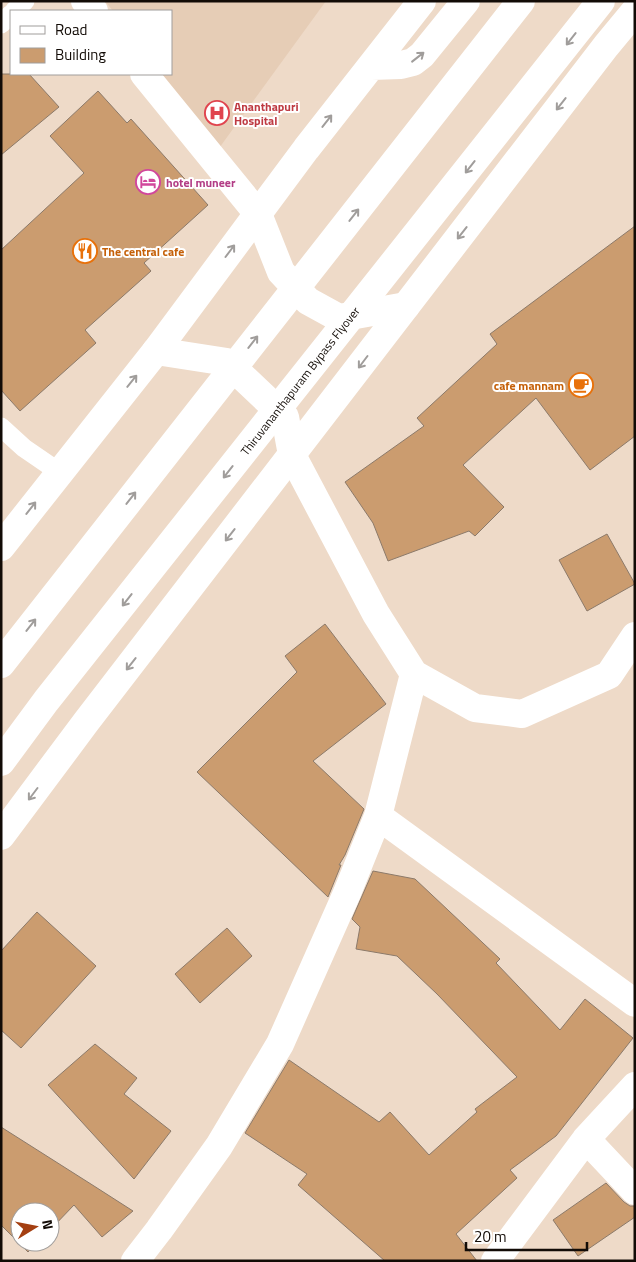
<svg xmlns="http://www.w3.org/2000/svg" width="636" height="1262" viewBox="0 0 636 1262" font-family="'Titillium Web',sans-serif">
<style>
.built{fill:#e6cdb6}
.building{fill:#cb9c6f;stroke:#8c7a6a}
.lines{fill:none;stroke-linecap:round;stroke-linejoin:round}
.lane{stroke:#fff;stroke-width:19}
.street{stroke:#fff;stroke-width:28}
.secondary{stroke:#fff;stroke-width:28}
.highway{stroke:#fff;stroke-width:28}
.oneway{stroke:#a09d9b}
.labels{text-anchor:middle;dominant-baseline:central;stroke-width:4;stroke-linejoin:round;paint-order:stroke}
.health-label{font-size:12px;font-weight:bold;fill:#be3a42;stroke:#fff;text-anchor:start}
.hotel-label{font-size:12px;font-weight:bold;fill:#b23c85;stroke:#fff;text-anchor:start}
.food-label{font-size:12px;font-weight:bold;fill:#c56008;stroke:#fff;text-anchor:start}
.street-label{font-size:12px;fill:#120b06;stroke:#fff}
</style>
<rect width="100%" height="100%" fill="#eedac8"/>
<path class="built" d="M105,1H326L217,151L159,74H171V11H113Z"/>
<path class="building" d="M1,74H29L59,107L1,155Z
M98,91L127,123L131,119L208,205L144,263L151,271L85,330L96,343L20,411L1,390V250L84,173L50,136Z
M635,226V436L590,470L536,398L463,465L504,507L475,536L469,531L388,561L373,523L345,482L424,426L417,418L497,344L490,334Z
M607,534L635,584L587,611L559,560Z
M325,624L386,704L313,761L364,809L345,855L339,865H341L328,897L197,772L297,672L285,656Z
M373,871L415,879L500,959L496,963L560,1030L585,999L633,1038L556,1136L510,1170L517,1178L456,1234L477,1261H385L298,1185L307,1174L245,1133L289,1060L379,1122L390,1112L429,1155L477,1112L475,1109L517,1077L437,994L397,956L356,949L360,927L352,919Z
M37,912L96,966L21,1048L1,1030V951Z
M227,928L252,956L200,1003L175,974Z
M95,1044L137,1078L124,1094L171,1131L134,1179L48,1085Z
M1,1127L94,1186L133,1211L102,1237L74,1205L50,1230V1212H20V1242H38L28,1252L1,1225Z
M606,1183L624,1202L630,1206H635V1217L578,1256L553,1220Z"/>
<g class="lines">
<path class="lane" d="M14,11L25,1
M1,24L11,14
M1,427L24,448L59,472"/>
<path class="street" d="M85,1L94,11
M144,74L258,214L281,272L308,301L339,318L406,306
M414,674L475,708L522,714L609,675L635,636
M378,816L635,1003
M586,1139L635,1191
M135,1261L159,1230L219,1146L280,1044L347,893L378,816L414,674L376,614L292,455L285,417L227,362L156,351
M495,1261L586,1139L635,1086"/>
<path class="secondary" d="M371,66L401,65L413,62L422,55L466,1
M1,547L156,351L306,149L422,1
M1,836L86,722L606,46L635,11"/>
<path class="highway" d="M1,664L521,1
M1,762L46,701L601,1"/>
</g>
<defs><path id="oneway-shaft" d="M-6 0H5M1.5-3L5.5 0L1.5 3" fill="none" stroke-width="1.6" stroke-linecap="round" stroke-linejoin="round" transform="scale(1.25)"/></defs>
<g class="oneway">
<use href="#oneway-shaft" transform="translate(571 39) rotate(128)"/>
<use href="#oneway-shaft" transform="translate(418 57) rotate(-38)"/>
<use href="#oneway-shaft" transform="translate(561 104) rotate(128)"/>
<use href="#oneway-shaft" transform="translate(327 121) rotate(-52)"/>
<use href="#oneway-shaft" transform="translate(470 167) rotate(128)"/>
<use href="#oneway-shaft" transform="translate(354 215) rotate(-52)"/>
<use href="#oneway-shaft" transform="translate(462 233) rotate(128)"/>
<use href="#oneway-shaft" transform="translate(230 251) rotate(-53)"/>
<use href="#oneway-shaft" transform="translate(253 342) rotate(-52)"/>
<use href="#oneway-shaft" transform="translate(363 362) rotate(127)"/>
<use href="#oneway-shaft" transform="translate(132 381) rotate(-51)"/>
<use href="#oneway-shaft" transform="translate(228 472) rotate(128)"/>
<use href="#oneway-shaft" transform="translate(131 498) rotate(-52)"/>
<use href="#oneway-shaft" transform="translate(31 508) rotate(-52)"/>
<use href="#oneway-shaft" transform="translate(230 535) rotate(128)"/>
<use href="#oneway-shaft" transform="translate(127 600) rotate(128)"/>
<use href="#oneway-shaft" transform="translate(31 625) rotate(-52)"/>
<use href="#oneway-shaft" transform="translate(131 664) rotate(128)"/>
<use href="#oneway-shaft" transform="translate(33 794) rotate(127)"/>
</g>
<defs>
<symbol id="hospital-ring" viewBox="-11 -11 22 22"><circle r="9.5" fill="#fff" stroke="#e0444e" stroke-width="1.5"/><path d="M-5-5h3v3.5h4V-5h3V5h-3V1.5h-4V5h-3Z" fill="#e0444e"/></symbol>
<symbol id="hotel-ring" viewBox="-11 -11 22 22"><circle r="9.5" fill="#fff" stroke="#d1479c" stroke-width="1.5"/><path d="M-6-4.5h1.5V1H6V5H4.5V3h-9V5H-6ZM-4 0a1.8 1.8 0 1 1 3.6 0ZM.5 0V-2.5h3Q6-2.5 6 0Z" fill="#d1479c"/></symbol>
<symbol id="restaurant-ring" viewBox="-11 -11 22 22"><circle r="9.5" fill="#fff" stroke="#e8710a" stroke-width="1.5"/><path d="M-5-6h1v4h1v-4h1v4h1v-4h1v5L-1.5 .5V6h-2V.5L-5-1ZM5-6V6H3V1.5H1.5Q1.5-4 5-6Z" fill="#e8710a"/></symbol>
<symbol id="cafe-ring" viewBox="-11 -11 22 22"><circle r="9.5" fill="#fff" stroke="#e8710a" stroke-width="1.5"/><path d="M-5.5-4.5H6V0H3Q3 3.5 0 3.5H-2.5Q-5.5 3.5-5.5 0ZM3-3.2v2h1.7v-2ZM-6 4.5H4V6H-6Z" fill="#e8710a"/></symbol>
</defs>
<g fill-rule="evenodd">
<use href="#hospital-ring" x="203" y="99" width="28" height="28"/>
<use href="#hotel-ring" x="134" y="168" width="28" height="28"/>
<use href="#restaurant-ring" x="71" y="237" width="28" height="28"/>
<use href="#cafe-ring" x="567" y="371" width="28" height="28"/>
</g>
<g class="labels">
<g class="health-label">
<text x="234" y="106">Ananthapuri<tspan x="234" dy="14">Hospital</tspan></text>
</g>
<g class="hotel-label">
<text x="166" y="182">hotel muneer</text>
</g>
<g class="food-label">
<text x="102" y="251">The central cafe</text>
<text x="564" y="385" text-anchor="end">cafe mannam</text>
</g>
<g class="street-label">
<text transform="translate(300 381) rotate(-52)">Thiruvananthapuram Bypass Flyover</text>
</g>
</g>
<rect width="636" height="1262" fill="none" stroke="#120b06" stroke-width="5"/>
<rect x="10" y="10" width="162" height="65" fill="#ffffff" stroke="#a09d9b"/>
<rect x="20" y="26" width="25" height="8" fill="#ffffff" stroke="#a09d9b"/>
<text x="55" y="35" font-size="15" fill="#120b06">Road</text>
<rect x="20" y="48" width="25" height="15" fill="#cb9c6f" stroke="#a09d9b"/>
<text x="55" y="60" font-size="15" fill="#120b06">Building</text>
<g transform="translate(35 1227) rotate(80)"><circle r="24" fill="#ffffff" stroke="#a09d9b"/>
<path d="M0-4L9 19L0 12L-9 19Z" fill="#a43f11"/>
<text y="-8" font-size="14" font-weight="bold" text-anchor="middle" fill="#120b06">N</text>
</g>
<path d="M466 1242v8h121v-8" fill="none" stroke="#120b06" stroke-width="2.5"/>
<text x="474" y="1242" font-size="15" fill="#120b06" stroke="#ffffff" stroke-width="4" paint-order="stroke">20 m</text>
</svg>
